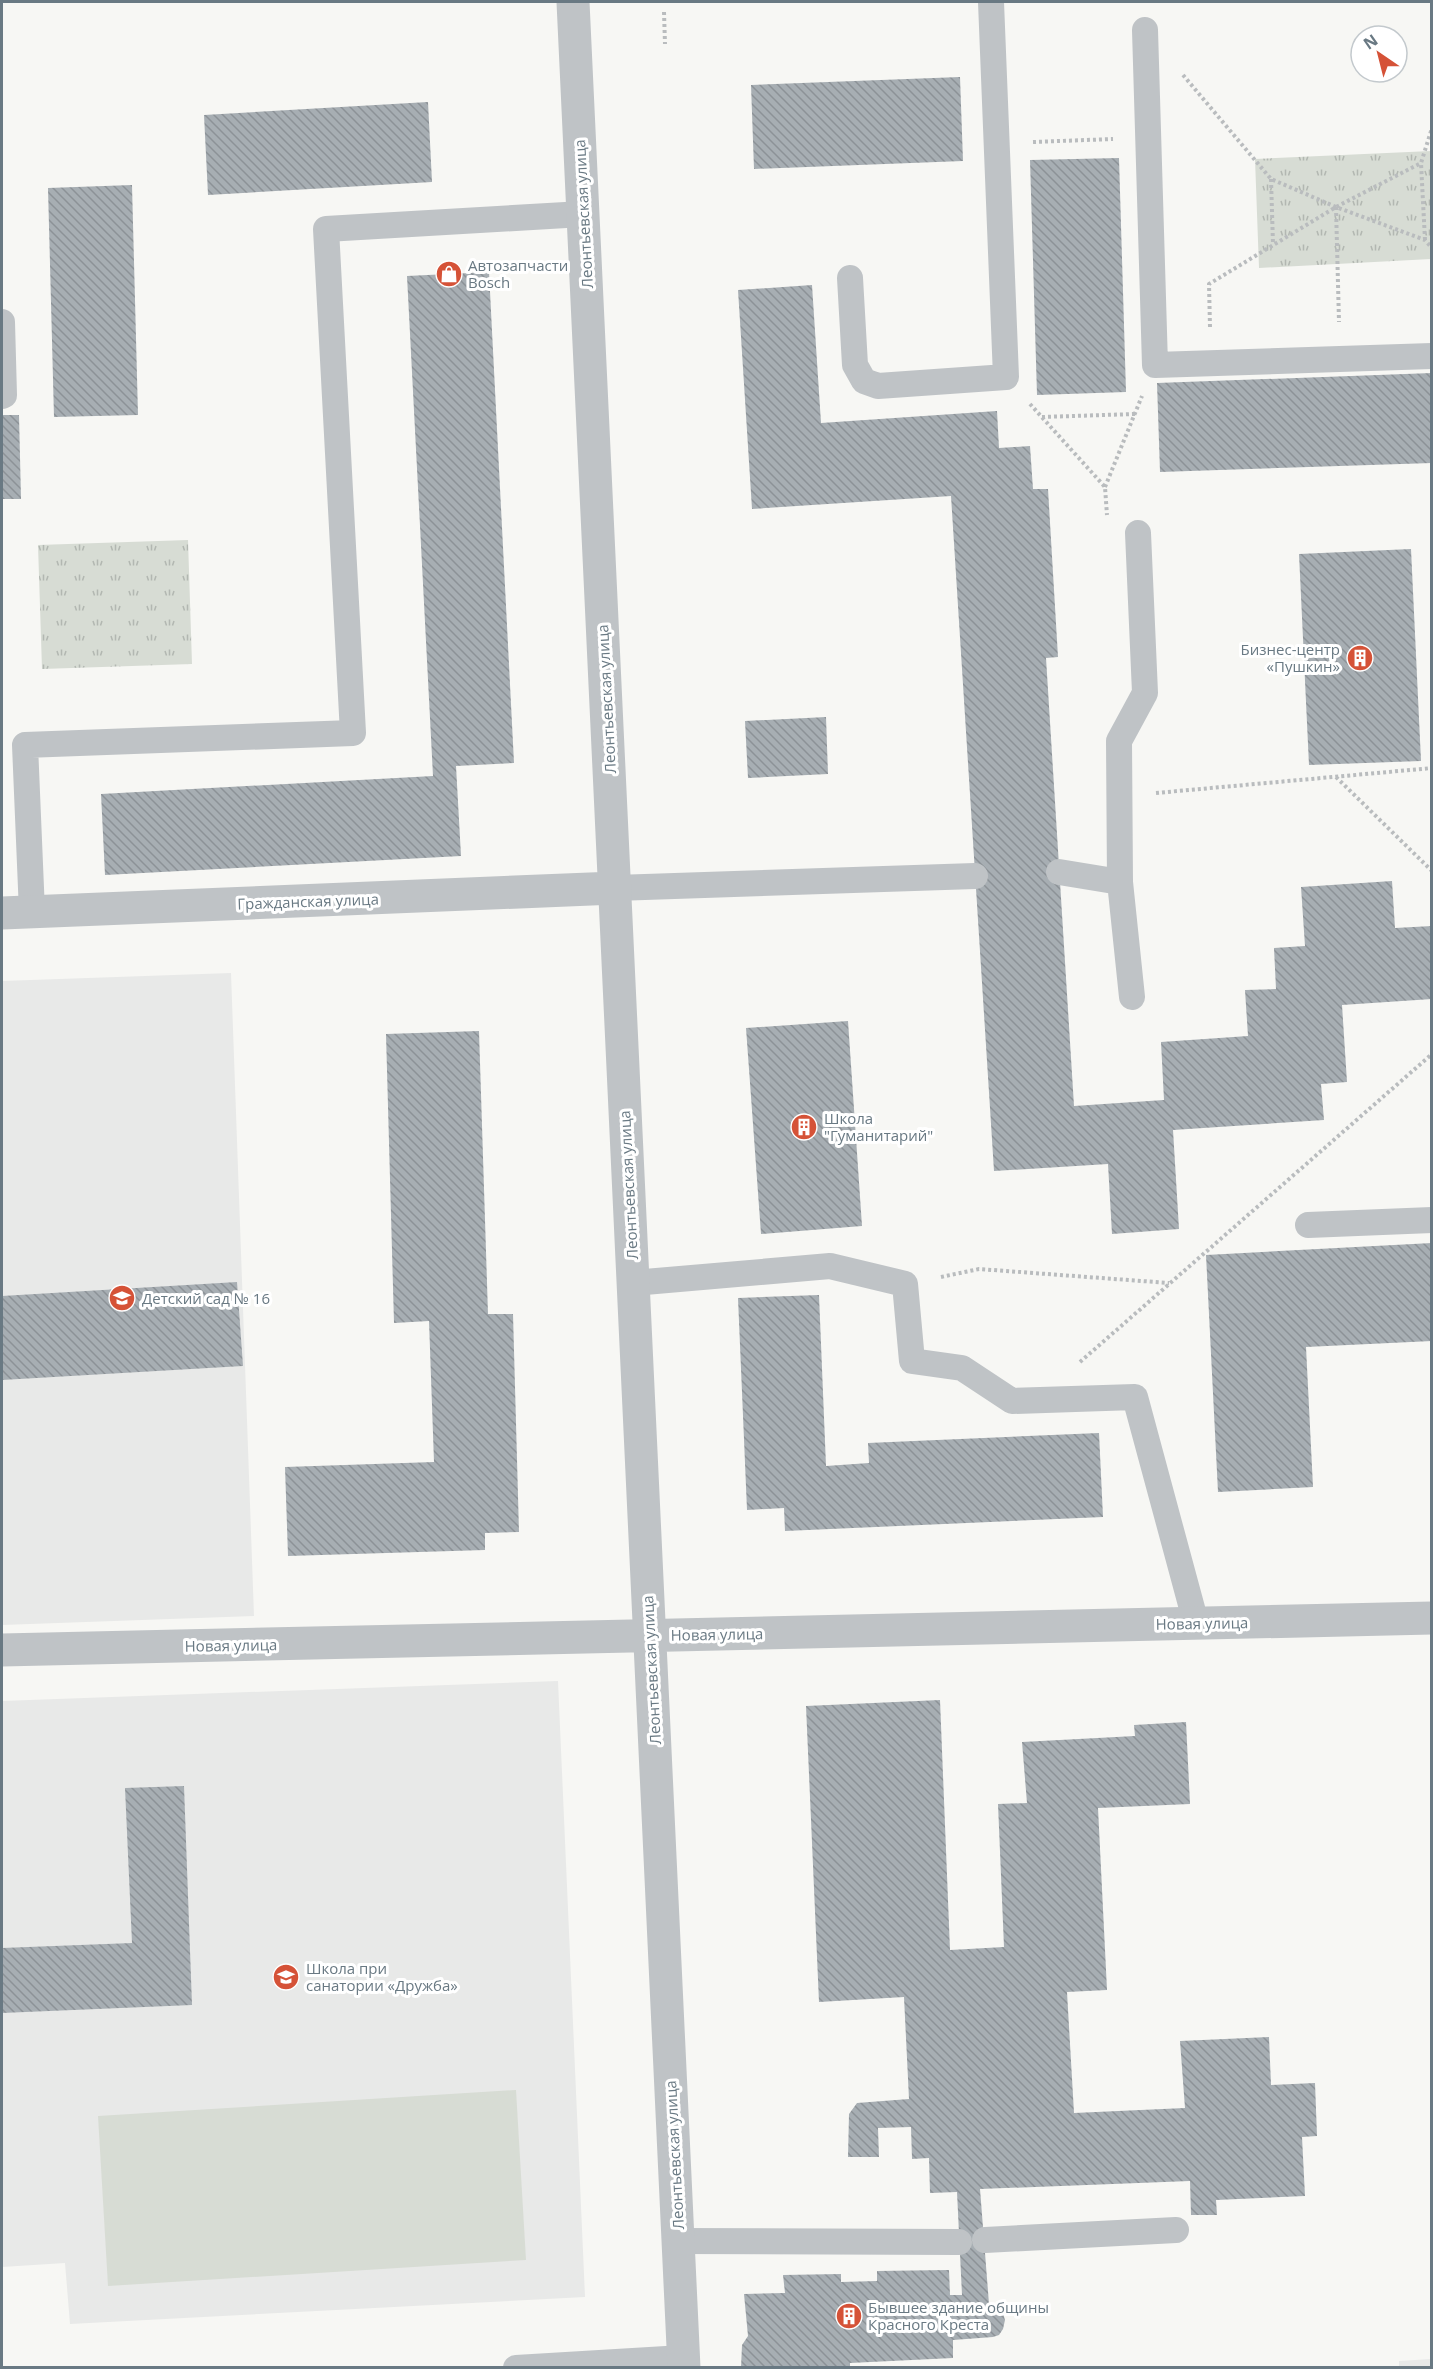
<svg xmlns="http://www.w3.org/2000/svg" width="1433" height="2369" viewBox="0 0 1433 2369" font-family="'Open Sans',sans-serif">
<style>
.built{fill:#e8e9e8}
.park{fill:url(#park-tufts)}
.garden{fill:#d7dcd4}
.building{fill:url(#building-back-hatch)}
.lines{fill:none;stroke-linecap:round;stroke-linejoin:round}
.path{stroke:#b9bcbe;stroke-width:4;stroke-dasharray:3 3;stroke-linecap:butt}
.lane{stroke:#bfc3c6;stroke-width:26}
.street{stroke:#bfc3c6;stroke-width:33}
.labels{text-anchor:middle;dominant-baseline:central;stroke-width:6;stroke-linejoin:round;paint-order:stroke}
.street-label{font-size:15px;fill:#697983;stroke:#fff}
.poi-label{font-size:15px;fill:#697983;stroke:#fff;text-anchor:start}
</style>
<defs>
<pattern id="park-tufts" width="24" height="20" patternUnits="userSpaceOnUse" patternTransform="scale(1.5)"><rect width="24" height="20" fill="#d7dcd4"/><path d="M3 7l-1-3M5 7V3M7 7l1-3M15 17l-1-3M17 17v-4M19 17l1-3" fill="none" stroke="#b2b7b1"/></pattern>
<pattern id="building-back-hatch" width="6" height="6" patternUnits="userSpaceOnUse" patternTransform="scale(1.5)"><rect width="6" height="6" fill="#a7aeb3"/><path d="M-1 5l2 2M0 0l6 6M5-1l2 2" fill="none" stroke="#8c9297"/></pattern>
</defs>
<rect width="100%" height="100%" fill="#f7f7f4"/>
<path class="built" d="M231,973L254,1616L2,1625V981Z
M558,1681L585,2297L70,2324L65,2263L2,2267V1701Z
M1431,2359V2367H1399V2361Z"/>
<path class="park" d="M1431,151V259L1259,268L1255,159Z
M188,540L192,664L42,669L38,545Z"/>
<path class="garden" d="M516,2090L526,2260L108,2286L98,2116Z"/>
<path class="building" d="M960,77L963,161L754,169L751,85Z
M428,102L432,182L208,195L204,115Z
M1119,158L1126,392L1037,395L1030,160Z
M132,185L138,415L54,417L48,188Z
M489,272L514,763L456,766L461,856L105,875L101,794L433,776L407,276Z
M812,285L821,423L997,411L999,448L1030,446L1033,489H1048L1058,657L1046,658L1074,1106L1164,1100L1161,1042L1248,1036L1245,990L1276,989L1274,948L1305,946L1301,887L1392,881L1395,928L1432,926V999L1342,1005L1347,1082L1321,1084L1324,1120L1173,1130L1179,1229L1112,1234L1108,1164L994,1171L951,496L752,509L738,290Z
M1432,373V463L1160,472L1157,383Z
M2,415H19L21,499H2Z
M1411,549L1421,761L1309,765L1299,554Z
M826,717L828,774L748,778L745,721Z
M848,1021L862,1226L761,1234L746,1028Z
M479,1031L488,1314H513L519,1532L485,1533V1550L288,1556L285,1467L434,1462L429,1321L394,1323L386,1034Z
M1432,1243V1341L1306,1347L1313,1487L1218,1492L1206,1255Z
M237,1282L243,1366L2,1380V1296Z
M819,1295L826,1466L869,1463L868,1443L1099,1433L1103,1517L785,1531L784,1508L747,1510L738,1298Z
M940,1700L950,1950L1004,1947L998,1804L1027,1803L1022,1742L1135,1736L1134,1725L1186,1722L1190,1804L1098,1808L1107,1990L1067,1992L1074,2113L1185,2108L1180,2041L1269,2037L1271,2085L1315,2083L1317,2136L1302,2137L1305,2196L1216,2200L1217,2215H1191L1190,2181L980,2189L989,2304L1002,2310L1005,2320L1003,2329L999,2335L993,2337L953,2340V2358L850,2363V2368H741L742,2345L748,2336L744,2294L785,2293L783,2275L841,2274V2282L877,2281V2271L949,2270L950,2295H962L957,2192L930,2193L929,2158L912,2159L911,2127L878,2128L879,2157H848L849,2114L857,2103L909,2099L904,1997L819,2002L806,1706Z
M184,1786L192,2005L2,2013V1948L132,1943L125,1788Z"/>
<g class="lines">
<path class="path" d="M664,12L665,44
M1183,75L1271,179L1336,207L1425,240L1432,248
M1033,142L1113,139
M1271,179L1273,244
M1336,207L1339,322
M1425,240L1421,163L1432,128
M1210,327L1209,284L1336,207L1421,163
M1030,404L1105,487L1107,515
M1042,417L1135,414
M1105,487L1142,396
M1336,777L1432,871
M1156,793L1432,768
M941,1277L979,1269L1169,1283
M1080,1362L1432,1054"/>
<path class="lane" d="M1145,30L1155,365L1432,356
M850,278L855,365L864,381L878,386L1006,377L991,2
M2,322L4,395L2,396
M1059,872L1120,882
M615,888L975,876
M32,912L25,745L353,733L326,229L583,214
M1132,997L1120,882L1119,741L1145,693L1138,533
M1308,1225L1432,1220
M633,1283L830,1266L905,1284L912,1361L962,1368L1012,1401L1135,1397L1196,1623
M985,2240L1176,2230
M678,2241L959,2242
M516,2368L683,2358"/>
<path class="street" d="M573,2L684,2368
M2,913L615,888
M2,1650L1432,1618"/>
</g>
<defs>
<symbol id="shop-disc" viewBox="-11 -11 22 22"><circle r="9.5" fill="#d55237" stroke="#fff"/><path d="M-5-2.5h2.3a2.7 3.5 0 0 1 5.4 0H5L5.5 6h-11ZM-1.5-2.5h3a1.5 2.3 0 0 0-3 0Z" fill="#fff"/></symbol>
<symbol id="building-disc" viewBox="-11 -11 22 22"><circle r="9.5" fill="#d55237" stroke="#fff"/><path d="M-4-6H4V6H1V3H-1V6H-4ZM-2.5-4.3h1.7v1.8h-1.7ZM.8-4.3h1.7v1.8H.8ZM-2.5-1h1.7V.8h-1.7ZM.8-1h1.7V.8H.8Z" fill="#fff"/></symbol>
<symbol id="school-disc" viewBox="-11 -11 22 22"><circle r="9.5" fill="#d55237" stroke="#fff"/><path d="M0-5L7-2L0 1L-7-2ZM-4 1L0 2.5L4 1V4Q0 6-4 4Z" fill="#fff"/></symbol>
</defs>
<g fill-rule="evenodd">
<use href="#shop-disc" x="434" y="259" width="30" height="30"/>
<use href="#building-disc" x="1345" y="643" width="30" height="30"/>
<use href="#building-disc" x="789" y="1112" width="30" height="30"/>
<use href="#school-disc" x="107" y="1283" width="30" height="30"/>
<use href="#school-disc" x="271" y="1962" width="30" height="30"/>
<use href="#building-disc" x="834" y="2301" width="30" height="30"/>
</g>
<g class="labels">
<g class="street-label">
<text transform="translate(583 214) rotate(-93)">Леонтьевская улица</text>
<text transform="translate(606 699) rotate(-93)">Леонтьевская улица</text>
<text transform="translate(308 901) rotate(-2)">Гражданская улица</text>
<text transform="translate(628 1185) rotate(-93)">Леонтьевская улица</text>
<text transform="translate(1202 1623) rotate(-1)">Новая улица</text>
<text transform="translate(717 1634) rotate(-1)">Новая улица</text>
<text transform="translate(231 1645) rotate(-1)">Новая улица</text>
<text transform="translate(651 1670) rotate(-93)">Леонтьевская улица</text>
<text transform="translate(674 2155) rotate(-93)">Леонтьевская улица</text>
</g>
<g class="poi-label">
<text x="468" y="265">Автозапчасти<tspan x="468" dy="17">Bosch</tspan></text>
<text x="1340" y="649" text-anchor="end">Бизнес-центр<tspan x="1340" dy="17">«Пушкин»</tspan></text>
<text x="824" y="1118">Школа<tspan x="824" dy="17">"Гуманитарий"</tspan></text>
<text x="142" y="1298">Детский сад № 16</text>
<text x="306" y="1968">Школа при<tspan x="306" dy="17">санатории «Дружба»</tspan></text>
<text x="868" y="2307">Бывшее здание общины<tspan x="868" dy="17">Красного Креста</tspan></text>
</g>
</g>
<rect width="1433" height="2369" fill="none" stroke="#697983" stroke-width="6"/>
<g transform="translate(1379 54) rotate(325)"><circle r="28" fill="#ffffff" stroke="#c3c9cd" stroke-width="1.5"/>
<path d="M0-4.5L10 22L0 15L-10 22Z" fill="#d55237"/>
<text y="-9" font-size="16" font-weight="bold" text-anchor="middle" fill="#697983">N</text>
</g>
</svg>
